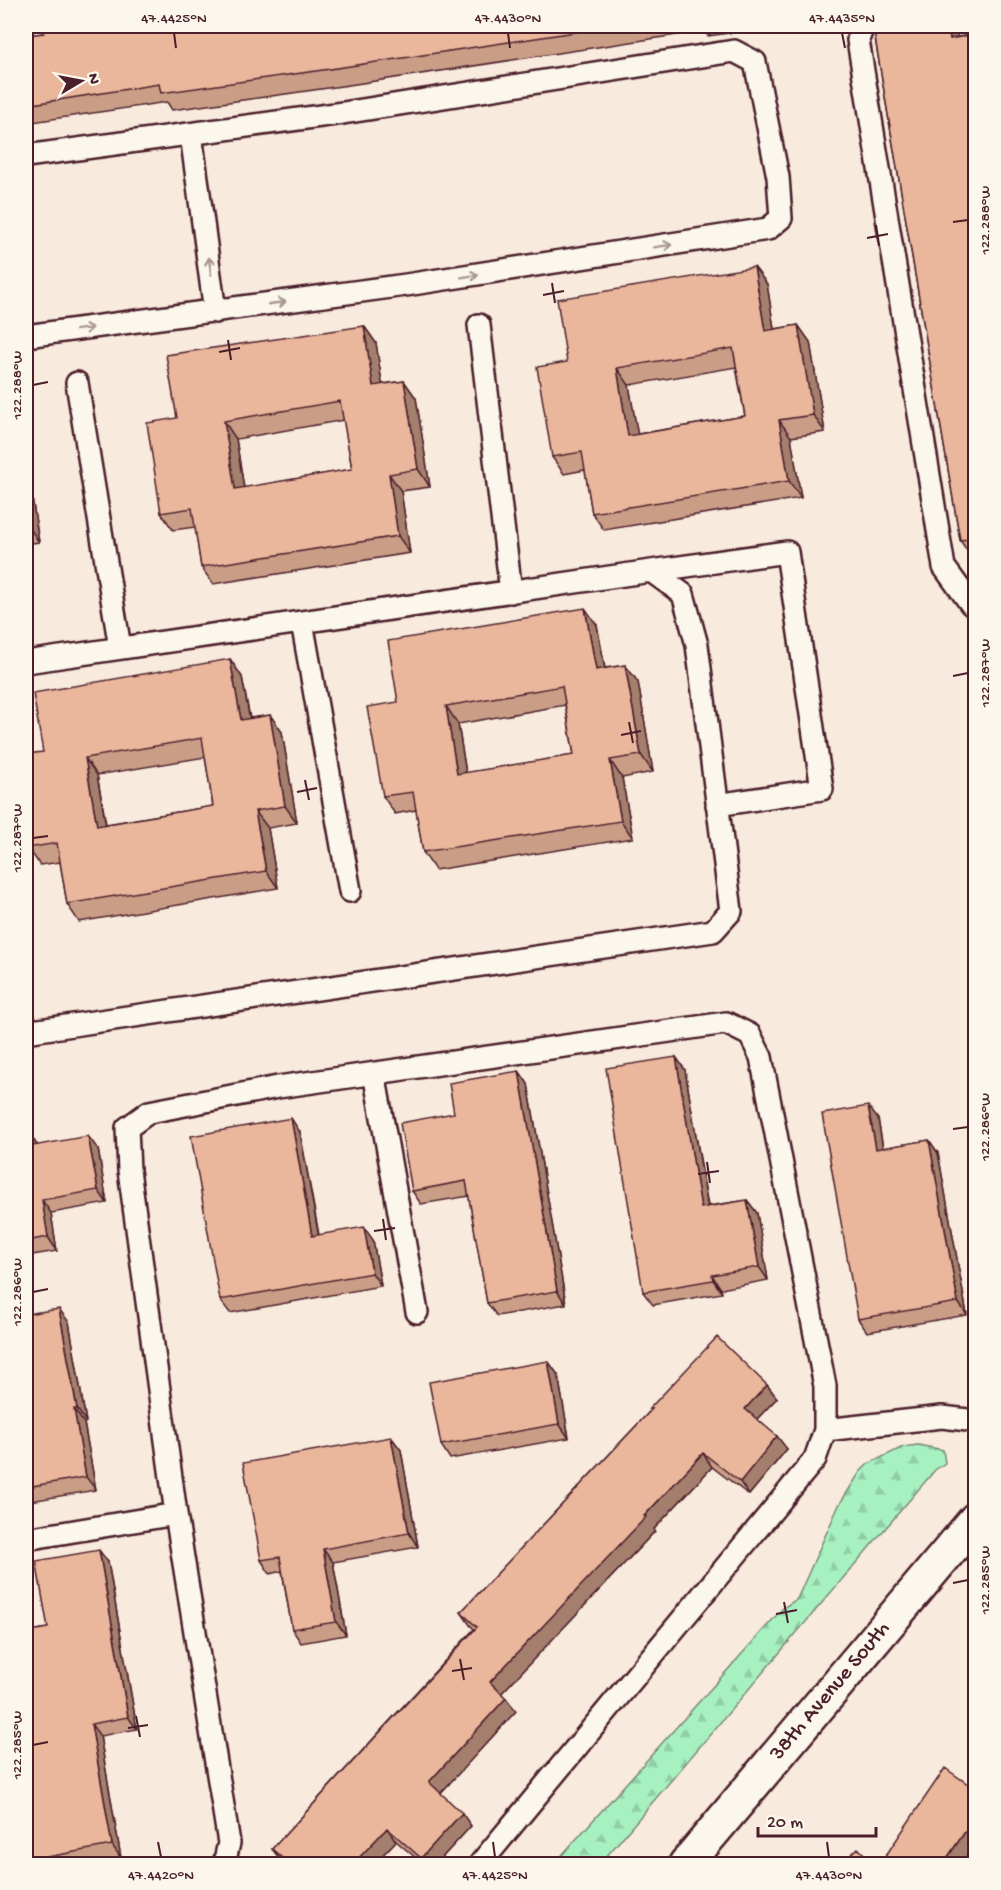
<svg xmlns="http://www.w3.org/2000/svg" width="1001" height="1890" viewBox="0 0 1001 1890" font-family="'Gochi Hand',sans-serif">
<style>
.forest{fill:url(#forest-firs);stroke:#788876;stroke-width:1.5}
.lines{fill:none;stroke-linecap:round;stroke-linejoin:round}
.lane-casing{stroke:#4a1f2b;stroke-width:26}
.street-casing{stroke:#4a1f2b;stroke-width:38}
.lane{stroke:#fbf7ec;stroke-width:21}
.street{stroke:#fbf7ec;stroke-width:33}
.wall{fill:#c99d86;stroke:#4a1f2b;stroke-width:1.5;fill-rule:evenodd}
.shaded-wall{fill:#a47f6d;stroke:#4a1f2b;stroke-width:1.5}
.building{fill:#eab69c;stroke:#4a1f2b;stroke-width:1.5;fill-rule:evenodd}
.oneway{stroke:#ab9695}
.ticks{fill:none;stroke:#4a1f2b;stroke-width:2}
.labels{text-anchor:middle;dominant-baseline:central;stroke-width:5;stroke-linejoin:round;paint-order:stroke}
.street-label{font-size:22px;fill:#4a1f2b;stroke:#fbf7ec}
.neatline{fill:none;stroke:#4a1f2b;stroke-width:2}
.ticks-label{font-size:15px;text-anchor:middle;fill:#4a1f2b}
</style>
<defs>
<pattern id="forest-firs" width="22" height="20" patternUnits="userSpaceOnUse" patternTransform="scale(1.5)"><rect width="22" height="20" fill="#a7f1c0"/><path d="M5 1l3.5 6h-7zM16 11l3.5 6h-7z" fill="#91cea5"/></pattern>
</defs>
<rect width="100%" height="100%" fill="#f8eadc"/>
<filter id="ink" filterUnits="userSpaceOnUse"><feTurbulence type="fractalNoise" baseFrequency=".0167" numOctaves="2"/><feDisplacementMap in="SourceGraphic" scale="12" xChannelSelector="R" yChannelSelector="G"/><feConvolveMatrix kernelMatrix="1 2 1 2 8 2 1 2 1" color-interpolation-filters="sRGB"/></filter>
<g filter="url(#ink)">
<path class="forest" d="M918,1445L943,1450L945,1463L935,1470L600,1864H554L783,1608L797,1599L839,1505L860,1472L868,1464L903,1447Z"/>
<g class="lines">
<defs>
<path id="lane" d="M863,26L858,40L944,567L971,604L976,605
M191,134L215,312
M26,156L343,113L734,51L755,62L778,177L781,218L768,229L406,285L26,336
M479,325L511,592
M77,383L120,648
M651,571L787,552L822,789L717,805
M302,622L350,891
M26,662L651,571L683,594L697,645L731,911L713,931L32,1031L26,1025
M374,1073L417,1312
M825,1430L942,1417L976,1421
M26,1539L176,1514
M224,1864L229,1843L176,1514L129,1170L127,1128L149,1112L278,1087L726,1023L750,1035L761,1057L825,1386V1430L815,1459L480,1864"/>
<g id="street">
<path id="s1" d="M686,1864L976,1519"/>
</g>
</defs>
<use href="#lane" class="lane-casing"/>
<use href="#street" class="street-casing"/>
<use href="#lane" class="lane"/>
<use href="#street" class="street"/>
</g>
<path class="wall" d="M42,26H777L708,36L703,31L349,85L172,110L167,102L26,123V35L44,33Z
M873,26H955L957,37L975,34V553L969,554L960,540Z
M754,267L767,284L774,329L798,325L810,342L825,432L791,437L801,498L604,530L592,513L585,470L564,474L552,457L567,362ZM736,367L745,416L637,434L629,385Z
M364,326L376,343L382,384L404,381L416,398L430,487L401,491L410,553L213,584L201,567L195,527L173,530L161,513L177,418ZM344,420L352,469L244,488L236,439Z
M26,460L39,542L26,544Z
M597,625L605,668L625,665L638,682L653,772L622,778L633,838L435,870L423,852L416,810L395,814L383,796L398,702ZM565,705L574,755L466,773L458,724Z
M230,659L242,677L250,718L270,715L282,732L297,823L268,828L278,888L79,922L67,904L60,862L40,865L28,848L43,752ZM205,757L213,806L106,824L97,775Z
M676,1057L685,1070L708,1206L747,1200L757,1213L768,1280L721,1289L722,1293L653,1305L643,1292Z
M519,1071L528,1084L566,1304L497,1316L487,1303L469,1196L421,1204L412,1191L454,1113Z
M878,1119L883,1148L929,1140L938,1153L967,1315L867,1332L858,1319Z
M300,1132L319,1235L373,1240L381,1286L230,1313L220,1300Z
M26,1137L37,1145L98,1149L107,1203L51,1213L57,1251L26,1256Z
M26,1314L69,1322L86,1422L84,1423L96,1490L31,1501L26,1493Z
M548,1361L558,1375L569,1438L450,1459L441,1445Z
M767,1385L777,1398L757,1419L787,1449L749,1495L712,1467L654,1529L655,1531L501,1693L516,1711L440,1793L471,1826L436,1864H423L396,1841L374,1864H284L282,1862L272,1849L474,1629L470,1625L461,1612L650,1411L649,1409Z
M391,1437L401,1450L418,1547L333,1562L346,1635L301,1643L292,1629L282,1571L270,1574L261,1560Z
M108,1562L137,1729L100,1736L121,1858L83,1864H26V1632L48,1628Z"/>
<path class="shaded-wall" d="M948,26H955L960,52L950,39Z
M754,267L767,284L777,348L765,331Z
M798,325L810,342L825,432L813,415Z
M364,326L376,343L385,403L373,386Z
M617,368L629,385L641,453L628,436Z
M404,381L416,398L430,487L418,469Z
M779,420L791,437L801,498L789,481Z
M224,421L236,439L247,507L235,489Z
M26,460L39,542L27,524L26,518Z
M389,474L401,491L410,553L398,536Z
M585,608L597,625L608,687L596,670Z
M230,659L242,677L253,737L241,720Z
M625,665L638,682L653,772L641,755Z
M446,706L458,724L469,792L457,774Z
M270,715L282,732L297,823L285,806Z
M85,758L97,775L109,843L97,826Z
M610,760L622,778L633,838L621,821Z
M255,811L268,828L278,888L266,871Z
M676,1057L685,1070L710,1221L701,1208Z
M519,1071L528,1084L566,1304L557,1291Z
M868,1106L878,1119L885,1162L876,1149Z
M291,1118L300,1132L321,1249L312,1236Z
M31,1136L40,1149L33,1146Z
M88,1136L98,1149L107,1203L98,1190Z
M929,1140L938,1153L967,1315L958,1302Z
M42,1200L51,1213L57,1251L48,1237Z
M747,1200L757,1213L768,1280L759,1267Z
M364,1227L373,1240L381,1286L372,1273Z
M712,1275L721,1289L722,1293L713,1280Z
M59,1309L69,1322L86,1422L77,1409Z
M548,1361L558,1375L569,1438L559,1424Z
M767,1385L777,1398L754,1422L745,1409Z
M74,1409L84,1423L96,1490L86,1477Z
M777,1436L787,1449L749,1495L740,1482Z
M391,1437L401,1450L418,1547L409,1533Z
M703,1453L712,1467L654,1529L655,1531L499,1696L490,1682Z
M323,1549L333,1562L346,1635L336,1622Z
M99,1550L108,1562L137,1729L128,1717Z
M506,1698L516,1711L438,1796L429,1782Z
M91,1724L100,1736L121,1858L112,1845Z
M462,1813L471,1826L436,1864H425L421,1858Z
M975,1817V1844L961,1864H943Z
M387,1828L396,1841L374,1864H353Z"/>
<path class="building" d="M42,26H615L337,68L161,93L159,84L26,105V35L44,33Z
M873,26H948L950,39L975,34V538L960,540Z
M754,267L765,331L798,325L813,415L779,420L789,481L592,513L582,452L552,457L537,367L567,362L557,299ZM733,348L745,416L628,436L617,368Z
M364,326L373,386L404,381L418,469L389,474L398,536L201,567L192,508L161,513L147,423L177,418L166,355ZM340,401L352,469L235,489L224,421Z
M585,608L596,670L625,665L641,755L610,760L621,821L423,852L413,792L383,796L367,707L398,702L388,641ZM562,686L574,755L457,774L446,706Z
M230,659L241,720L270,715L285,806L255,811L266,871L67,904L57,843L28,848L26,832V754L43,752L33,693ZM202,738L213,806L97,826L85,758Z
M676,1057L701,1208L747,1200L759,1267L712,1275L713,1280L643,1292L606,1068Z
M519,1071L557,1291L487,1303L466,1181L412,1191L400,1123L454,1113L449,1083Z
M868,1106L876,1149L929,1140L958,1302L858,1319L822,1114Z
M291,1118L312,1236L364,1227L372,1273L220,1300L191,1136Z
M31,1136L33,1146L88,1136L98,1190L42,1200L48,1237L26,1241V1137Z
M59,1309L77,1409H74L86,1477L26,1487V1314Z
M717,1337L767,1385L745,1409L777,1436L740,1482L703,1453L644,1516L646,1517L490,1682L506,1698L429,1782L462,1813L421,1858L387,1828L353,1864H289L272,1849L477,1627L461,1612L652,1409H649Z
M548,1361L559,1424L441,1445L429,1382Z
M391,1437L409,1533L323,1549L336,1622L292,1629L280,1557L261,1560L243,1463Z
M99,1550L128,1717L91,1724L112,1845L26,1861V1632L48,1628L36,1561Z
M945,1768L975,1789V1817L943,1864H880Z
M858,1848L874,1864H841Z"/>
<defs><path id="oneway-shaft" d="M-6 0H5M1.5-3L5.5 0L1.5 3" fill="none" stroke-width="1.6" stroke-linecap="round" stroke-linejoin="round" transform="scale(1.5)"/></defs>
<g class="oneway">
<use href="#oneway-shaft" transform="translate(663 246) rotate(-9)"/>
<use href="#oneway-shaft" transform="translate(210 266) rotate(-97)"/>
<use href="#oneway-shaft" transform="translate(470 276) rotate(-9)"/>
<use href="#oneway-shaft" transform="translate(277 303) rotate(-8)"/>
<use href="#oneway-shaft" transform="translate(84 329) rotate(-7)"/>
</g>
</g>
<path class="ticks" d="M174,33L176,48M508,33L510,48M842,33L845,48M953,222L968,220M876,225L879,246M867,238L888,234M552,283L555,303M543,295L564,291M228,340L231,360M219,352L240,348M33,385L48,382M953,676L968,673M629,722L633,743M621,735L641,731M305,780L309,800M297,792L317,788M33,838L48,836M953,1129L968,1127M707,1162L710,1183M698,1174L719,1171M383,1219L386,1240M374,1231L395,1228M33,1292L48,1289M953,1583L968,1580M784,1602L788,1623M776,1614L797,1610M460,1659L464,1680M452,1671L472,1668M136,1716L140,1737M128,1728L148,1725M33,1745L48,1742M158,1842L161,1857M493,1842L495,1857M827,1842L829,1857"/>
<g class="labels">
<g class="street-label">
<text stroke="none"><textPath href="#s1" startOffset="225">38th Avenue South</textPath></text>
</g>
</g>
<rect width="1001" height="1890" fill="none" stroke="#fbf7ec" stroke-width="66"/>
<g transform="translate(81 81) rotate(80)" stroke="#fbf7ec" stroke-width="4.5" paint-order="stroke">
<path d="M0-4.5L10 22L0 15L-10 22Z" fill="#4a1f2b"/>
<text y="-9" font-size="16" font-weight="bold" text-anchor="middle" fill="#4a1f2b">N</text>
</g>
<path d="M758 1827v9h118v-9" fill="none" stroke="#4a1f2b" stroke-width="3"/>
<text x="767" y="1827" font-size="18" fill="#4a1f2b" stroke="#fbf7ec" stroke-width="4.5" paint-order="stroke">20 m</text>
<rect x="33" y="33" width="935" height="1824" class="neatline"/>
<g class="ticks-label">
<text x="174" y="22">47.4425°N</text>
<text x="508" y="22">47.4430°N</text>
<text x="842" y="22">47.4435°N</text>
<text transform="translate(984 220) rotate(-90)" y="5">122.288°W</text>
<text transform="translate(16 385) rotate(-90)" y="5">122.288°W</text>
<text transform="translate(984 673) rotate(-90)" y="5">122.287°W</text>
<text transform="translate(16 838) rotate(-90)" y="5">122.287°W</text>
<text transform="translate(984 1127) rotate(-90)" y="5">122.286°W</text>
<text transform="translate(16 1292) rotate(-90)" y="5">122.286°W</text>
<text transform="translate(984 1580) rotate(-90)" y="5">122.285°W</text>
<text transform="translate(16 1745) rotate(-90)" y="5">122.285°W</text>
<text x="161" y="1879">47.4420°N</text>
<text x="495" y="1879">47.4425°N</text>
<text x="829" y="1879">47.4430°N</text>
</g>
</svg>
